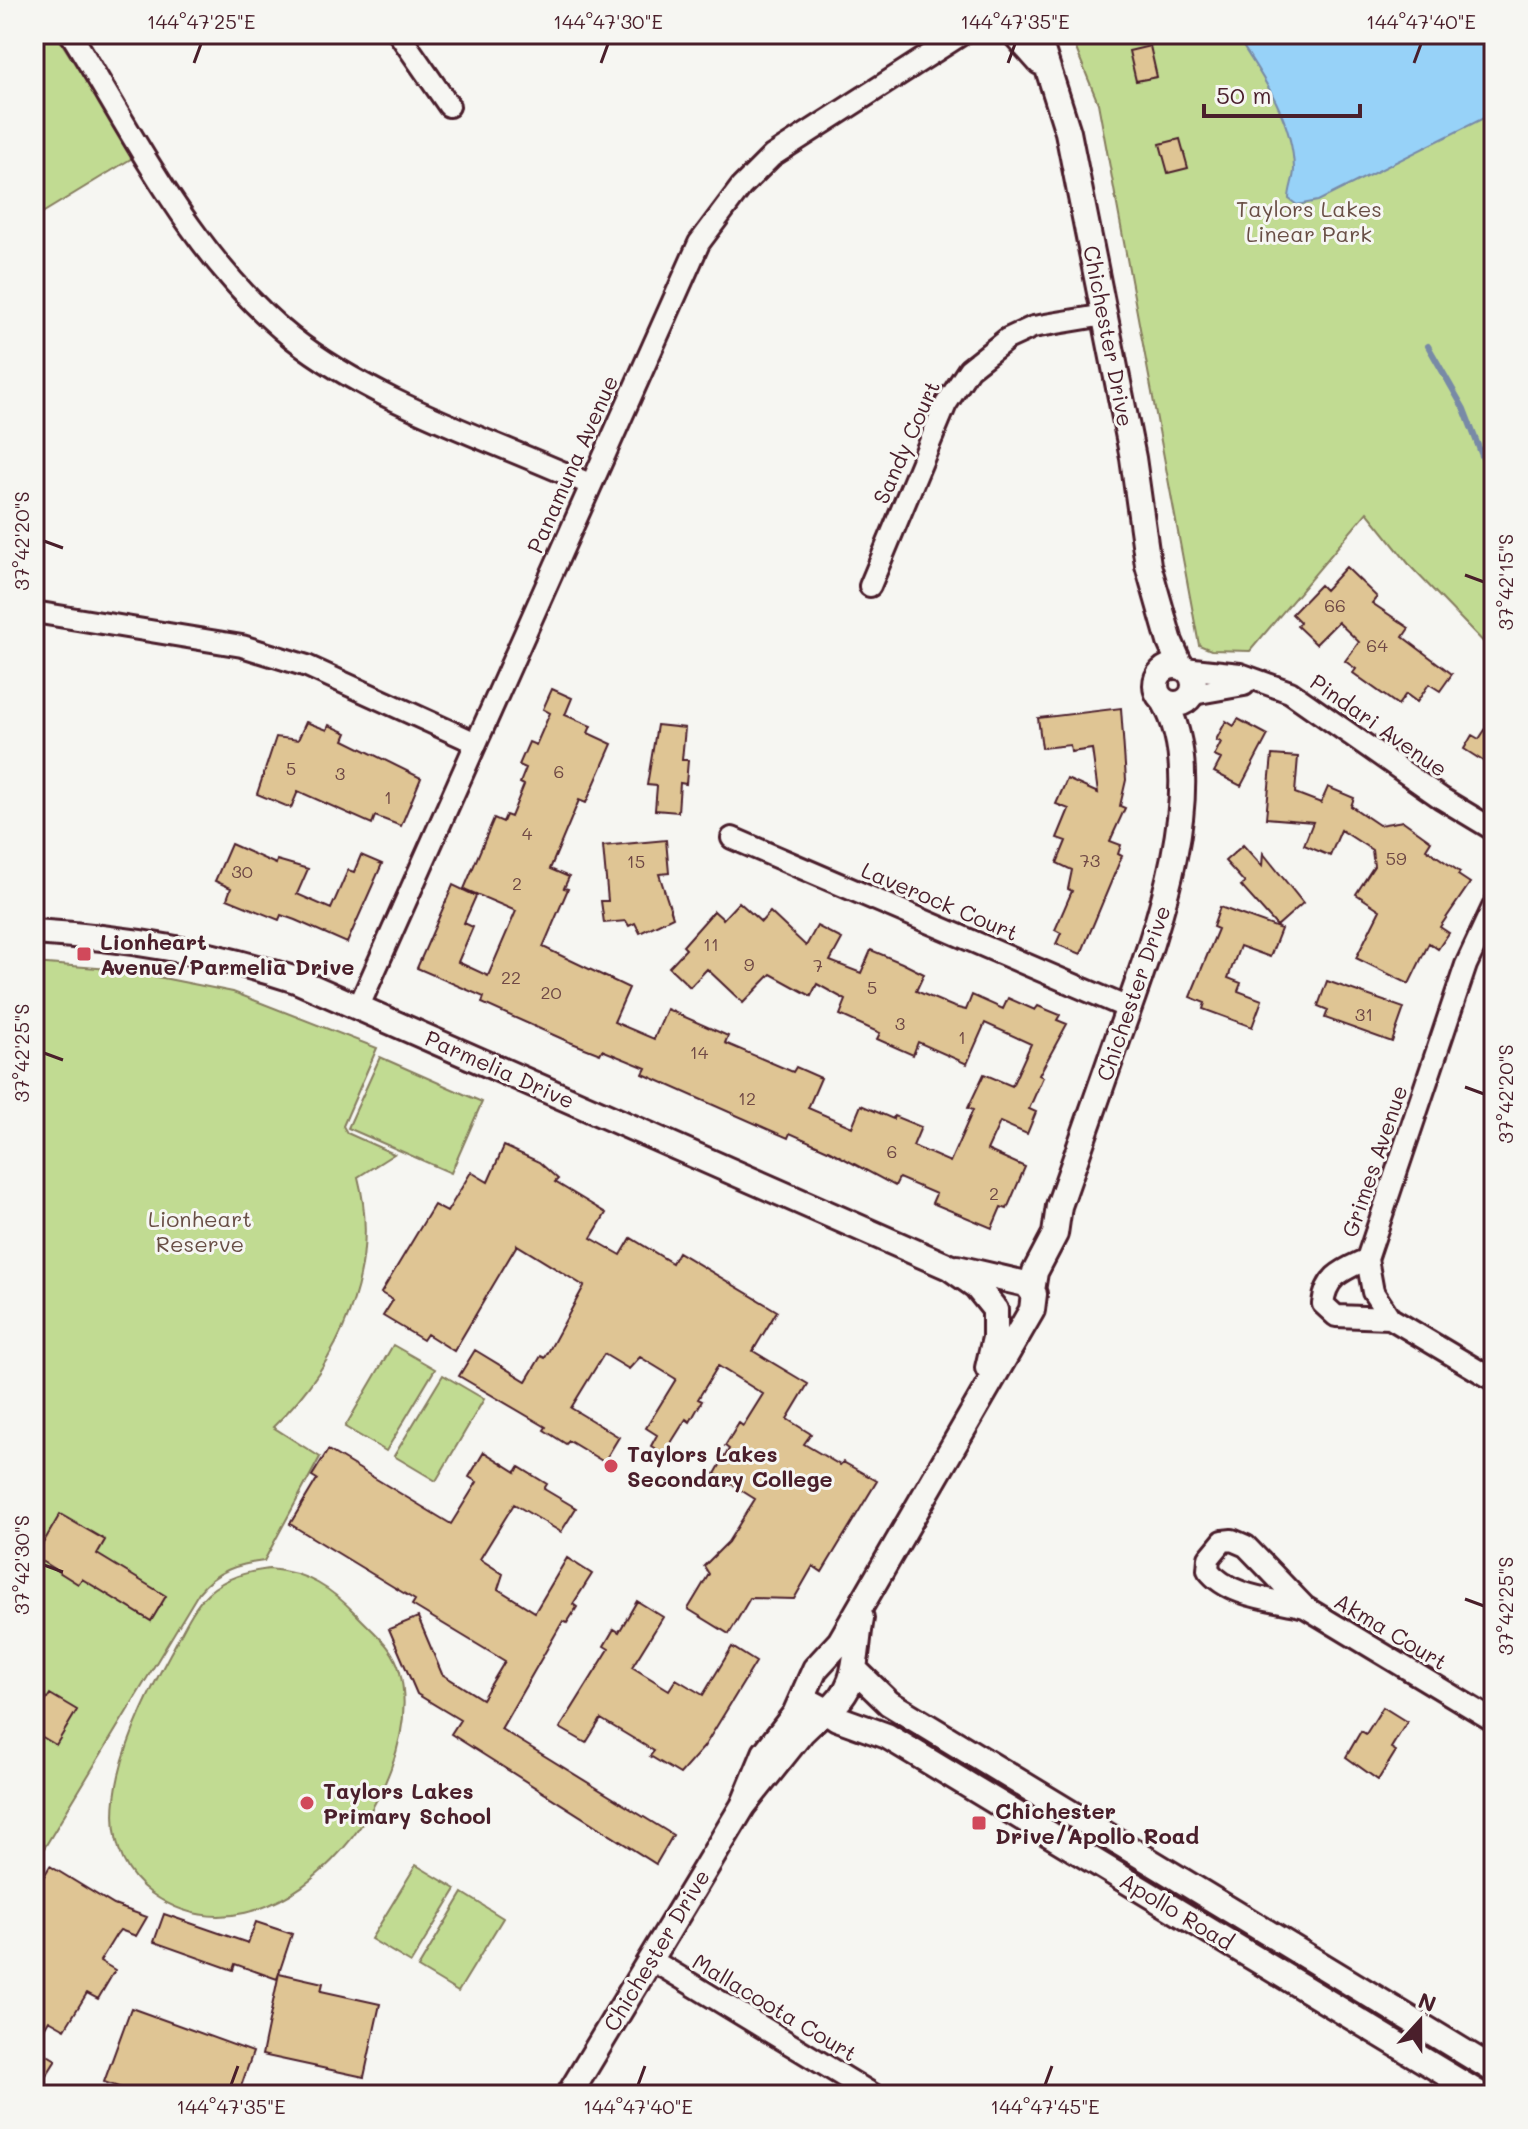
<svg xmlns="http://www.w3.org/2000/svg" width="1528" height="2129" viewBox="0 0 1528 2129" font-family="Mali,sans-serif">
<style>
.green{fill:#c1db92;stroke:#867d5e;stroke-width:2}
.water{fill:#97d2f8;stroke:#788aa6;stroke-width:2}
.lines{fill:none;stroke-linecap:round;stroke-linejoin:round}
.stream{stroke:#788aa6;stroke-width:6}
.building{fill:#dfc594;stroke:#4a1f2b;stroke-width:2}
.minor-casing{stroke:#4a1f2b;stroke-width:26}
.tertiary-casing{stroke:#4a1f2b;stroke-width:30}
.minor{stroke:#f6f6f2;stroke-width:20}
.tertiary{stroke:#f6f6f2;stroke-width:24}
.ticks{fill:none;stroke:#4a1f2b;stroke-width:3}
.poi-dot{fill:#d1495b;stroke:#f6f6f2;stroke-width:3}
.labels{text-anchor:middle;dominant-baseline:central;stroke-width:6;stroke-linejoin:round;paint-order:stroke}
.number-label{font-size:18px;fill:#6f4845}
.park-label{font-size:22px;fill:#684e45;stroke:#f6f6f2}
.street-label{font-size:22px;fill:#4a1f2b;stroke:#f6f6f2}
.poi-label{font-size:22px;font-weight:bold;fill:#4a1f2b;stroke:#f6f6f2;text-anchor:start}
.neatline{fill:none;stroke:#4a1f2b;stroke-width:3}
.ticks-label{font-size:20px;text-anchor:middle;fill:#4a1f2b}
</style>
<rect width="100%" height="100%" fill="#f6f6f2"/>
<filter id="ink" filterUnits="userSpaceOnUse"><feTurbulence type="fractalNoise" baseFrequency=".0125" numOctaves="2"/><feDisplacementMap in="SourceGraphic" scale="16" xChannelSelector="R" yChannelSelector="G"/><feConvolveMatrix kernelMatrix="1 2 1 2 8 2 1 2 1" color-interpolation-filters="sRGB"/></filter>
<g filter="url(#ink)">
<path class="green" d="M34,34H56L134,157L34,218Z
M1070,34H1494V653L1412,568L1367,512L1250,651L1211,650L1199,645L1098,103Z
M34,963L123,970L233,992L377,1048L343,1126L347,1133L394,1154L358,1177C382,1270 339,1363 273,1427L320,1457L264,1561C238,1564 216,1571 199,1592L34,1865Z
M380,1057L482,1102L451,1173L348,1128Z
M393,1345L435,1369L386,1451L345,1427Z
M443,1375L484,1399L436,1481L394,1456Z
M269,1569C307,1572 331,1588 357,1615C374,1633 394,1647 400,1672C429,1791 273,1982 151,1893C74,1836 136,1717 170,1654C181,1635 192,1608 208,1593C226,1577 247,1572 269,1569Z
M416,1865L456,1889L411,1963L371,1939Z
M463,1893L503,1918L458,1992L418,1968Z"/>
<path class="water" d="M1235,34H1494V113L1318,201L1297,205L1289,199C1289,188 1294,180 1294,169C1293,119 1261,74 1235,34Z"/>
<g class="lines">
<path class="stream" d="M1428,346L1464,409L1494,487"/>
</g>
<path class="building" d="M1150,46L1157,77L1136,81L1129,51Z
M1180,139L1188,168L1168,173L1160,144Z
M1346,567L1377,597L1372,603L1409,628L1403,637L1452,674L1440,691L1429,684L1417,702L1406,694L1398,705L1353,673L1356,669L1345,661L1359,642L1338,622L1316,644L1297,626L1300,622L1292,614L1320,585L1325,590Z
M552,689L572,698L565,715L591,726L588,733L612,744L586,803L579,800L550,869L569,877L564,888L568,889L543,947L629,988L614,1022L654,1039L667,1009L728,1036L725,1043L793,1072L796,1067L821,1078L808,1108L852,1127L861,1105L893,1119L894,1116L921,1127L913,1146L950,1162L973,1110L968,1108L984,1074L1012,1086L1031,1044L985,1023L967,1064L918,1042L913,1055L877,1039L880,1033L840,1015L846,1000L817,984L811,996L771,974L743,1003L707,969L690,987L669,967L686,949L683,946L714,911L723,919L739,902L761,922L770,912L806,946L817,926L842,939L830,961L861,973L871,950L902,963L924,974L916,991L954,1007L966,1010L972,995L1003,1009L1008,998L1035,1010L1038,1006L1060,1015L1057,1020L1067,1024L1039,1075L1043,1077L1029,1109L1036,1112L1027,1134L1000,1122L987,1150L1025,1167L1007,1209L1001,1207L992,1228L932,1203L936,1194L899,1178L895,1186L830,1151L790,1133L788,1138L643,1074L646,1068L602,1050L600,1054L567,1041L482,1003L484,997L417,968L453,885L476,896L464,923L473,927L458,962L488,976L516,911L464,889L494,818L503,822L506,815L511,817L524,785L520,783L526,768L519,765L529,742L536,745L550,713L543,709Z
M1121,708L1126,780L1120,806L1125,808L1110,841L1121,845L1118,854L1122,856L1081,954L1056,944L1061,933L1055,930L1072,891L1068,889L1072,870L1057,863L1066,841L1057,838L1069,809L1056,804L1067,779L1098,793L1092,749L1071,752L1070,745L1042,748L1038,718Z
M1494,716V768L1464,749L1472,735L1479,739Z
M1238,719L1268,735L1241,786L1214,772L1221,759L1214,756L1221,742L1216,740L1226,721L1234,726Z
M306,722L327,730L329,725L347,733L344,740L421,778L401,826L375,816L372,824L298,791L291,808L257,794L276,737L298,740Z
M657,725L685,728L682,760H688L686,784L680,783L678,812L655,810L657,786L647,785Z
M1272,755L1298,757L1295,793L1321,803L1328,787L1354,798L1351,806L1379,825L1403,821L1431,841L1426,849L1460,872L1458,875L1470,883L1440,927L1449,933L1438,949L1429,943L1409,984L1356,958L1380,910L1356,894L1374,866L1372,850L1341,830L1330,856L1304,845L1313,822L1266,818Z
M666,840L669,873L659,874L673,917L640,933L635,923L629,926L626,921L604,923L601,901H608L603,846Z
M231,844L276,864L277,860L308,869L297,894L331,909L348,870L354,872L361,855L382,864L347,943L295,920L281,915L279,920L227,899L231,888L215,881Z
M1243,845L1262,866L1263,853L1303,903L1277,926L1241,886L1245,883L1225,861Z
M1220,907L1281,929L1270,957L1240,946L1228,978L1241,983L1238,991L1262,1000L1252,1027L1203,1009L1205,1003L1190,997L1218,929L1213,927Z
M1327,981L1404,1008L1392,1042L1325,1018L1328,1010L1318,1006Z
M504,1146L539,1162L558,1179L555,1182L606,1213L591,1238L621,1255L631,1238L672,1263L678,1252L777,1311L753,1351L808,1384L787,1419L811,1434L804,1444L840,1465L843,1462L877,1481L822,1572L813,1566L794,1599L750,1598L729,1634L688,1609L709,1574L704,1566L728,1542L755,1499L715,1474L729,1449L725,1446L739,1423L743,1426L763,1394L718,1366L698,1399L702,1401L690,1422L686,1419L664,1454L651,1446L657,1435L646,1428L676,1379L640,1357L629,1369L604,1354L571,1408L619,1437L604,1462L569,1441L566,1444L544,1430L546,1427L459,1376L475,1350L526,1381L541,1356L545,1358L584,1286L517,1245L454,1351L427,1334L423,1340L383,1316L393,1300L381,1293L434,1205L447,1212L471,1172L488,1182Z
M328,1450L451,1524L477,1482L469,1477L484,1452L516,1472L519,1467L547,1484L544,1489L576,1508L561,1532L514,1504L480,1559L503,1574L498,1589L535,1612L567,1558L592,1574L573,1604L577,1607L567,1623L563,1621L501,1729L673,1835L656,1864L451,1734L460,1720L417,1694L389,1629L418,1617L442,1674L482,1699L505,1661L412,1605L415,1600L290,1524L317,1479L312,1476Z
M60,1514L105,1540L97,1554L166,1596L151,1621L82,1579L78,1584L35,1557Z
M637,1601L663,1617L632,1667L669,1690L676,1679L703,1695L732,1647L756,1662L704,1747L680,1774L650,1756L654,1751L601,1719L586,1743L560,1728L609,1649L604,1646L614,1629L619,1632Z
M50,1694L77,1710L56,1745L34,1732V1721Z
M1383,1707L1407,1722L1391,1748L1396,1751L1378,1780L1346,1757L1361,1731L1366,1734Z
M50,1866L114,1905L147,1917L136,1936L120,1930L116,1935L100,1961L115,1970L98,1999L87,1993L65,2029L49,2020L34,2046V1893Z
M164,1914L248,1943L256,1922L292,1934L277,1979L235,1964L233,1970L154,1942Z
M279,1973L323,1983L321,1991L380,2004L364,2077L262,2055Z
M131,2008L253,2052L238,2095H141L104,2082Z
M34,2047L56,2060L34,2095Z"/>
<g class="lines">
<defs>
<path id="minor" d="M71,34C135,137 194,259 291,337C374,403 492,440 589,484
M399,34L449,106
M870,586L946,404L969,369L1007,339L1033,327L1105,315
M34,612L242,646L307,666L476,743
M1184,668L1240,674L1290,692L1441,798L1494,830
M1193,694L1244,685
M732,838L1128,1008
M1494,905L1466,965L1367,1259L1373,1292L1390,1318L1494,1380
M359,1006L699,243L741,187L772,156L962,34
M1367,1259C1344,1270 1326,1275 1323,1304L1336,1316L1390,1318
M1305,1607C1273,1599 1229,1597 1208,1570L1209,1558L1223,1541L1232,1540L1246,1546L1305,1607L1494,1721
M650,1959L874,2095"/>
<path id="tertiary" d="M1015,34L1040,62
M1037,34L1068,132L1133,458L1148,565L1170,642L1181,667
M1156 685a19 19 0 1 1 38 0a19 19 0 1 1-38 0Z
M34,932C127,938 207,951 296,980L949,1267L976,1286L993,1307
M1032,1291L1035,1272L1055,1234L1059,1206C1079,1150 1098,1094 1118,1038C1149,951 1214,787 1164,701
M988,1368L995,1338V1310
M854,1669L889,1703L1494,2070
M814,1704L827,1711C860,1688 854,1654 861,1618
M827,1711L837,1718L887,1736L1481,2095
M743,1806L765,1753L795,1714L815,1669L840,1642L1032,1310L1034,1294L1026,1284L957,1268
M569,2095L743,1806L802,1732L824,1711"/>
</defs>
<use href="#minor" class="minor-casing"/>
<use href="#tertiary" class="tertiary-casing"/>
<use href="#minor" class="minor"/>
<use href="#tertiary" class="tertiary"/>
</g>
</g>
<path class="ticks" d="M194,63L201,44M601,63L608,44M1008,63L1015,44M1414,63L1421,44M44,541L63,548M1465,575L1484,582M44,1053L63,1060M1465,1087L1484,1094M44,1565L63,1572M1465,1599L1484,1606M231,2085L238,2066M638,2085L645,2066M1045,2085L1052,2066"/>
<g class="poi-dot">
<rect x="76" y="946" width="16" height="16" rx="4"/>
<circle cx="611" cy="1466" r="8"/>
<circle cx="307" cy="1803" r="8"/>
<rect x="971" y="1815" width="16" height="16" rx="4"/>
</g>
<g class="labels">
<g class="number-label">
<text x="1335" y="605">66</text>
<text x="1377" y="645">64</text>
<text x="291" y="768">5</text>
<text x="559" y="771">6</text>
<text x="340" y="773">3</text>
<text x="388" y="797">1</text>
<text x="527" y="833">4</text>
<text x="1396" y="858">59</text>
<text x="1090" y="860">73</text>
<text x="636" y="861">15</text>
<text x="242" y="871">30</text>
<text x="517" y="883">2</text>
<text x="711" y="944">11</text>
<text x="749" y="964">9</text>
<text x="818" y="965">7</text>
<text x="511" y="977">22</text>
<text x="872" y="987">5</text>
<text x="551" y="992">20</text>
<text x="1364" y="1014">31</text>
<text x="900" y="1023">3</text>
<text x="962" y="1037">1</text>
<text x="699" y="1052">14</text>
<text x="747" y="1098">12</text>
<text x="892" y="1151">6</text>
<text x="994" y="1193">2</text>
</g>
<g class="park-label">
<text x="1309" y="208">Taylors Lakes<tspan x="1309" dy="25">Linear Park</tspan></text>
<text x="200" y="1218">Lionheart<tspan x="200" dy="25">Reserve</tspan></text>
</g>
<g class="street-label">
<text transform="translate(1109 336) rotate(79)">Chichester Drive</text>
<text transform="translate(906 442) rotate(-66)">Sandy Court</text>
<text transform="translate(572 464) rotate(-66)">Panamuna Avenue</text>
<text transform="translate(1379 725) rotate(35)">Pindari Avenue</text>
<text transform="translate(940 901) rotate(23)">Laverock Court</text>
<text transform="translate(1133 993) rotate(-71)">Chichester Drive</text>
<text transform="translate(500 1069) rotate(24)">Parmelia Drive</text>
<text transform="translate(1374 1161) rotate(-71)">Grimes Avenue</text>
<text transform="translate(1391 1631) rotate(31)">Akma Court</text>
<text transform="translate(1177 1911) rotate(31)">Apollo Road</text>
<text transform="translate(656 1950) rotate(-59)">Chichester Drive</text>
<text transform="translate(775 2007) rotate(31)">Mallacoota Court</text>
</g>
<g class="poi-label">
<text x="100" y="941">Lionheart<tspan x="100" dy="25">Avenue/Parmelia Drive</tspan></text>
<text x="627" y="1453">Taylors Lakes<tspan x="627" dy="25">Secondary College</tspan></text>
<text x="323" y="1790">Taylors Lakes<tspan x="323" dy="25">Primary School</tspan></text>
<text x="995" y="1810">Chichester<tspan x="995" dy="25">Drive/Apollo Road</tspan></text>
</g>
</g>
<rect width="1528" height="2129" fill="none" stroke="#f6f6f2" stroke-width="88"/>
<g transform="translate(1420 2021) rotate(21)" stroke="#f6f6f2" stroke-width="6" paint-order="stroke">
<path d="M0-6L14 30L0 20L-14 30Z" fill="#4a1f2b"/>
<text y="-12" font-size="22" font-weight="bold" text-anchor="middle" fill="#4a1f2b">N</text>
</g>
<path d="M1204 104v12h156v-12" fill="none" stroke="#4a1f2b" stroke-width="4"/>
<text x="1216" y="104" font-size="24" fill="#4a1f2b" stroke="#f6f6f2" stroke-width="6" paint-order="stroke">50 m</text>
<rect x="44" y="44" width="1440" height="2041" class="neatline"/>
<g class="ticks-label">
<text x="201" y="29">144°47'25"E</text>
<text x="608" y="29">144°47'30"E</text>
<text x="1015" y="29">144°47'35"E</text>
<text x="1421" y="29">144°47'40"E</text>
<text transform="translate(22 541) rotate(-90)" y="7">37°42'20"S</text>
<text transform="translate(1506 582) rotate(-90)" y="7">37°42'15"S</text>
<text transform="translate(22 1053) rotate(-90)" y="7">37°42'25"S</text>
<text transform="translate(1506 1094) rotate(-90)" y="7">37°42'20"S</text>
<text transform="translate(22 1565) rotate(-90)" y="7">37°42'30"S</text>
<text transform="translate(1506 1606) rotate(-90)" y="7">37°42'25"S</text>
<text x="231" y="2114">144°47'35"E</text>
<text x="638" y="2114">144°47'40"E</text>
<text x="1045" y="2114">144°47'45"E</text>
</g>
</svg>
